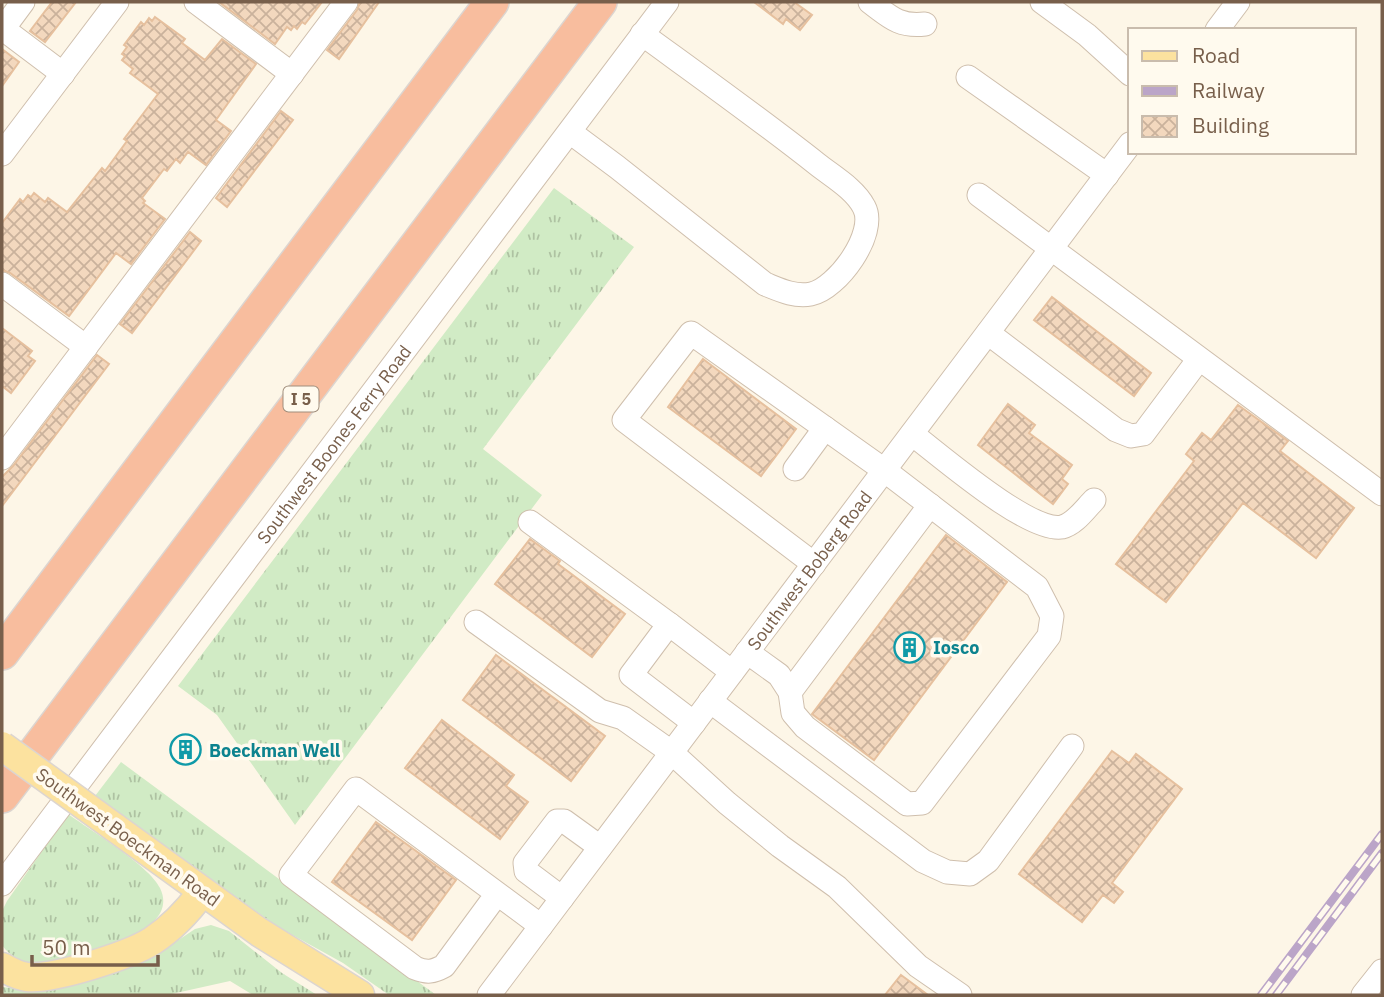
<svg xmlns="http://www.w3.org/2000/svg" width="1384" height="997" viewBox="0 0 1384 997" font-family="'IBM Plex Sans',sans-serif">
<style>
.grass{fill:url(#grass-tufts)}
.building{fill:url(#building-cross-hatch);stroke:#e6c09e;stroke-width:2}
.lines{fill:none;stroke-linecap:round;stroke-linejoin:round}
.minor-casing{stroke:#cfbfad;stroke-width:25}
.major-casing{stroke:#dcd5d0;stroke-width:31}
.highway-casing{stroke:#dcd5d0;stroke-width:36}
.minor{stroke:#fff;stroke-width:23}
.major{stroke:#fce29f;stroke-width:28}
.highway{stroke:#f8bd9e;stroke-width:33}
.rail-casing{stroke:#bba5c8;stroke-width:8}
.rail{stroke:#fffaee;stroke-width:5;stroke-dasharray:16;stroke-linecap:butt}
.major-bridge-casing{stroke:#dcd5d0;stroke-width:31;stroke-linecap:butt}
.major-bridge{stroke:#fce29f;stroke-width:28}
.labels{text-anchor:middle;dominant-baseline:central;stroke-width:7;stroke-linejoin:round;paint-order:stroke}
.shield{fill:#fffaee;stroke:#a08e7c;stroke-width:2}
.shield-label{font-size:16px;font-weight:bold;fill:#785f4b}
.street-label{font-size:18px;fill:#785f4b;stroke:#fffaee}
.culture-label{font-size:18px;font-weight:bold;fill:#0d838f;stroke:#fffaee;text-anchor:start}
</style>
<defs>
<pattern id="grass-tufts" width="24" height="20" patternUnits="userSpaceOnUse" patternTransform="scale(1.75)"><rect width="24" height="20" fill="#d1ebc5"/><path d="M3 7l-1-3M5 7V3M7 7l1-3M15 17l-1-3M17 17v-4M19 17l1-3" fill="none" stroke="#aec2a2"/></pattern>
<pattern id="building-cross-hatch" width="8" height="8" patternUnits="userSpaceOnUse" patternTransform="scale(1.75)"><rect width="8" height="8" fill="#f3d8be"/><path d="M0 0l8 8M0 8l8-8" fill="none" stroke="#cab29c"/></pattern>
</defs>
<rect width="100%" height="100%" fill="#fdf6e7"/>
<path class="grass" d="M554,188L634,247L483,449L542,495L295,825L217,715L178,686Z
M121,762L436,995H389L343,963L278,927L95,796Z
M68,814C90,830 150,866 160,888C179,927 110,946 85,954C70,958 54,965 38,964C24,963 10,957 2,945V911L7,901Z
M211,925L229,931L282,973L317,995H253L230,981L167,995H2V987L20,989L132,966L150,959L195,929Z"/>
<path class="building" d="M52,2H76L45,42L30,31Z
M219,2H322L305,24L302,22L297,29L294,26L291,30L287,27L275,44Z
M360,2H379L339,59L327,50L357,10Z
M754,2H794L812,15L800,30L786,19L783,24Z
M155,17L185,39L182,43L205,60L222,39L256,64L216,120L231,131L206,165L188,152L180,163L176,159L167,171L164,169L142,198L145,201L143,203L165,219L131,264L116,253L69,316L10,273L2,270V223L20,199L23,202L28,195L31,197L34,193L45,202L48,198L67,212L102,168L105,171L127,141L124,139L158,94L130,73L133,69L122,60L125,56L122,54L127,47L124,45L141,22L144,25L149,18L152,21Z
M2,49L19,62L2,86Z
M281,111L293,120L227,207L216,198Z
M190,232L201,241L132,333L120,324Z
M1052,297L1151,373L1134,396L1034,320Z
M2,328L32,351L28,356L35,361L11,393L2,386Z
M97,355L109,364L2,506V477L13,466Z
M703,359L796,429L761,476L668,407Z
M1008,404L1035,425L1029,433L1072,465L1062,479L1068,484L1053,504L978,445Z
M1238,405L1288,441L1280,451L1354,508L1316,558L1243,503L1166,602L1116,564L1194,461L1186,454L1202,433L1211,440Z
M946,535L1007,582L874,760L812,714Z
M530,539L560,561L558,564L625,614L592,657L495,584Z
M496,655L605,736L571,781L463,700Z
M442,720L514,775L506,786L528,802L500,839L405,768Z
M186,735L200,746L186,764L172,753Z
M1112,751L1129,763L1136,754L1182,789L1112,883L1123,892L1114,903L1103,895L1082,922L1019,874Z
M376,822L456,880L412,940L332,882Z
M901,975L928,995H885Z"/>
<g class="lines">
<defs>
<g id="minor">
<path d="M196,2L292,74"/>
<path d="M870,2C890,17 899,27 925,24"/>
<path d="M1042,2L1087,35L1130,74"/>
<path d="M2,28L63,74"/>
<path d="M3,29L23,2"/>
<path d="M1217,30L1238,2"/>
<path d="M968,77L1107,175"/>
<path d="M570,132L617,167L765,284C780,290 794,297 811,294C837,289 878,233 864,207C855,189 832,176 817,164C760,119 701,77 642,34"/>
<path d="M2,154L117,2"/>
<path d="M979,195L1382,494"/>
<path d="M2,284L86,347"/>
<path d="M988,333L1116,430L1131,436L1143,434L1199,359"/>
<path d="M912,434C940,455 1029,533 1062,527C1075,524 1085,509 1094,500"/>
<path d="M2,458L346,2"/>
<path d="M795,469L825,428"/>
<path d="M530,522L669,624"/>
<path d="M476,622L600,711L623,718L671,752L727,803L780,846L837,887L918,966L960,995"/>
<path d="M747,652L779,675L790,692L793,713L805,727L907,804L922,803L1049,636L1052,616L1037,587L884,470L691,333L624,420L814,564"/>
<path d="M790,692L930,505"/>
<path d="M710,701L923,861L947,872L970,874L988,861L1072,746"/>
<path d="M694,723L631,675L669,624L732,672"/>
<path id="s1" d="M2,884L667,2"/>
<path d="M497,894L444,966C433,972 427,973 415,968L291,875L356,789L541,926"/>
<path d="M562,898L526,871L525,863L557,821H564L600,847"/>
<path id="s2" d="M489,995L1130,144"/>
<path d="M1363,995L1382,971"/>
</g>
<path id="major" d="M114,827L259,932L360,995
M2,967C9,971 18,976 27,977C53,980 130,955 152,941C172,928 188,911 202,892"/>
<path id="highway" d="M2,653L492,2
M2,796L600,2"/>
</defs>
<use href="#minor" class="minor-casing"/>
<use href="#major" class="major-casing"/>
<use href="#highway" class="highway-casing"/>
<use href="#minor" class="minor"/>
<use href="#major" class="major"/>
<use href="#highway" class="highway"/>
<defs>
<path id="rail" d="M1261,995L1382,834
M1276,995L1382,853"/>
</defs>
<use href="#rail" class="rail-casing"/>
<use href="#rail" class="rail"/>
<defs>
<path id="major-bridge" d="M2,746L114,827"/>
</defs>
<use href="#major-bridge" class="major-bridge-casing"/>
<use href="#major-bridge" class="major-bridge"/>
</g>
<defs>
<symbol id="building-ring" viewBox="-11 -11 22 22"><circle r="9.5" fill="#fffaee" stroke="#0f9aa8" stroke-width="1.5"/><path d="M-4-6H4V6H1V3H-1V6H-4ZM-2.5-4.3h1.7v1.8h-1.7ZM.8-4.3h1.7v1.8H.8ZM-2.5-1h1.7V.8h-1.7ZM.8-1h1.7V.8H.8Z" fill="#0f9aa8"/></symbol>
</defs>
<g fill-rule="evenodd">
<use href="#building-ring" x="892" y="630" width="35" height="35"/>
<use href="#building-ring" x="168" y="732" width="35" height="35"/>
</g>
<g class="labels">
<rect class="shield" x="283.5" y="386.5" width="35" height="25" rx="5"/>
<g class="shield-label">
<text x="301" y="399">I 5</text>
</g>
<g class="street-label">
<text stroke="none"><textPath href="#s1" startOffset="551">Southwest Boones Ferry Road</textPath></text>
<text stroke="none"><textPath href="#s2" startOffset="532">Southwest Boberg Road</textPath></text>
<text transform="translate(128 837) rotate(36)">Southwest Boeckman Road</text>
</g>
<g class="culture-label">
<text x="933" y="647">Iosco</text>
<text x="209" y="750">Boeckman Well</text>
</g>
</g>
<rect width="1384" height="997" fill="none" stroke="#785f4b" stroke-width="7"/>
<rect x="1128" y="28" width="228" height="126" fill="#fffaee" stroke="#c9bcad" stroke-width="2"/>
<rect x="1142" y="51" width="35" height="10" fill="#fce29f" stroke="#c9bcad" stroke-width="2"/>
<text x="1192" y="63" font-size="21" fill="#785f4b">Road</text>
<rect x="1142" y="86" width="35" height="10" fill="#bba5c8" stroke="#c9bcad" stroke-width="2"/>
<text x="1192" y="98" font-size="21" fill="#785f4b">Railway</text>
<rect x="1142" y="116" width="35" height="21" fill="url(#building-cross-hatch)" stroke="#c9bcad" stroke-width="2"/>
<text x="1192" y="133" font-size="21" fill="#785f4b">Building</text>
<path d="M32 955v10h126v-10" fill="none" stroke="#785f4b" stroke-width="3.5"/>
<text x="42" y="955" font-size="21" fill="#785f4b" stroke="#fffaee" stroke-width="5" paint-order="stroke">50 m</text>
</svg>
